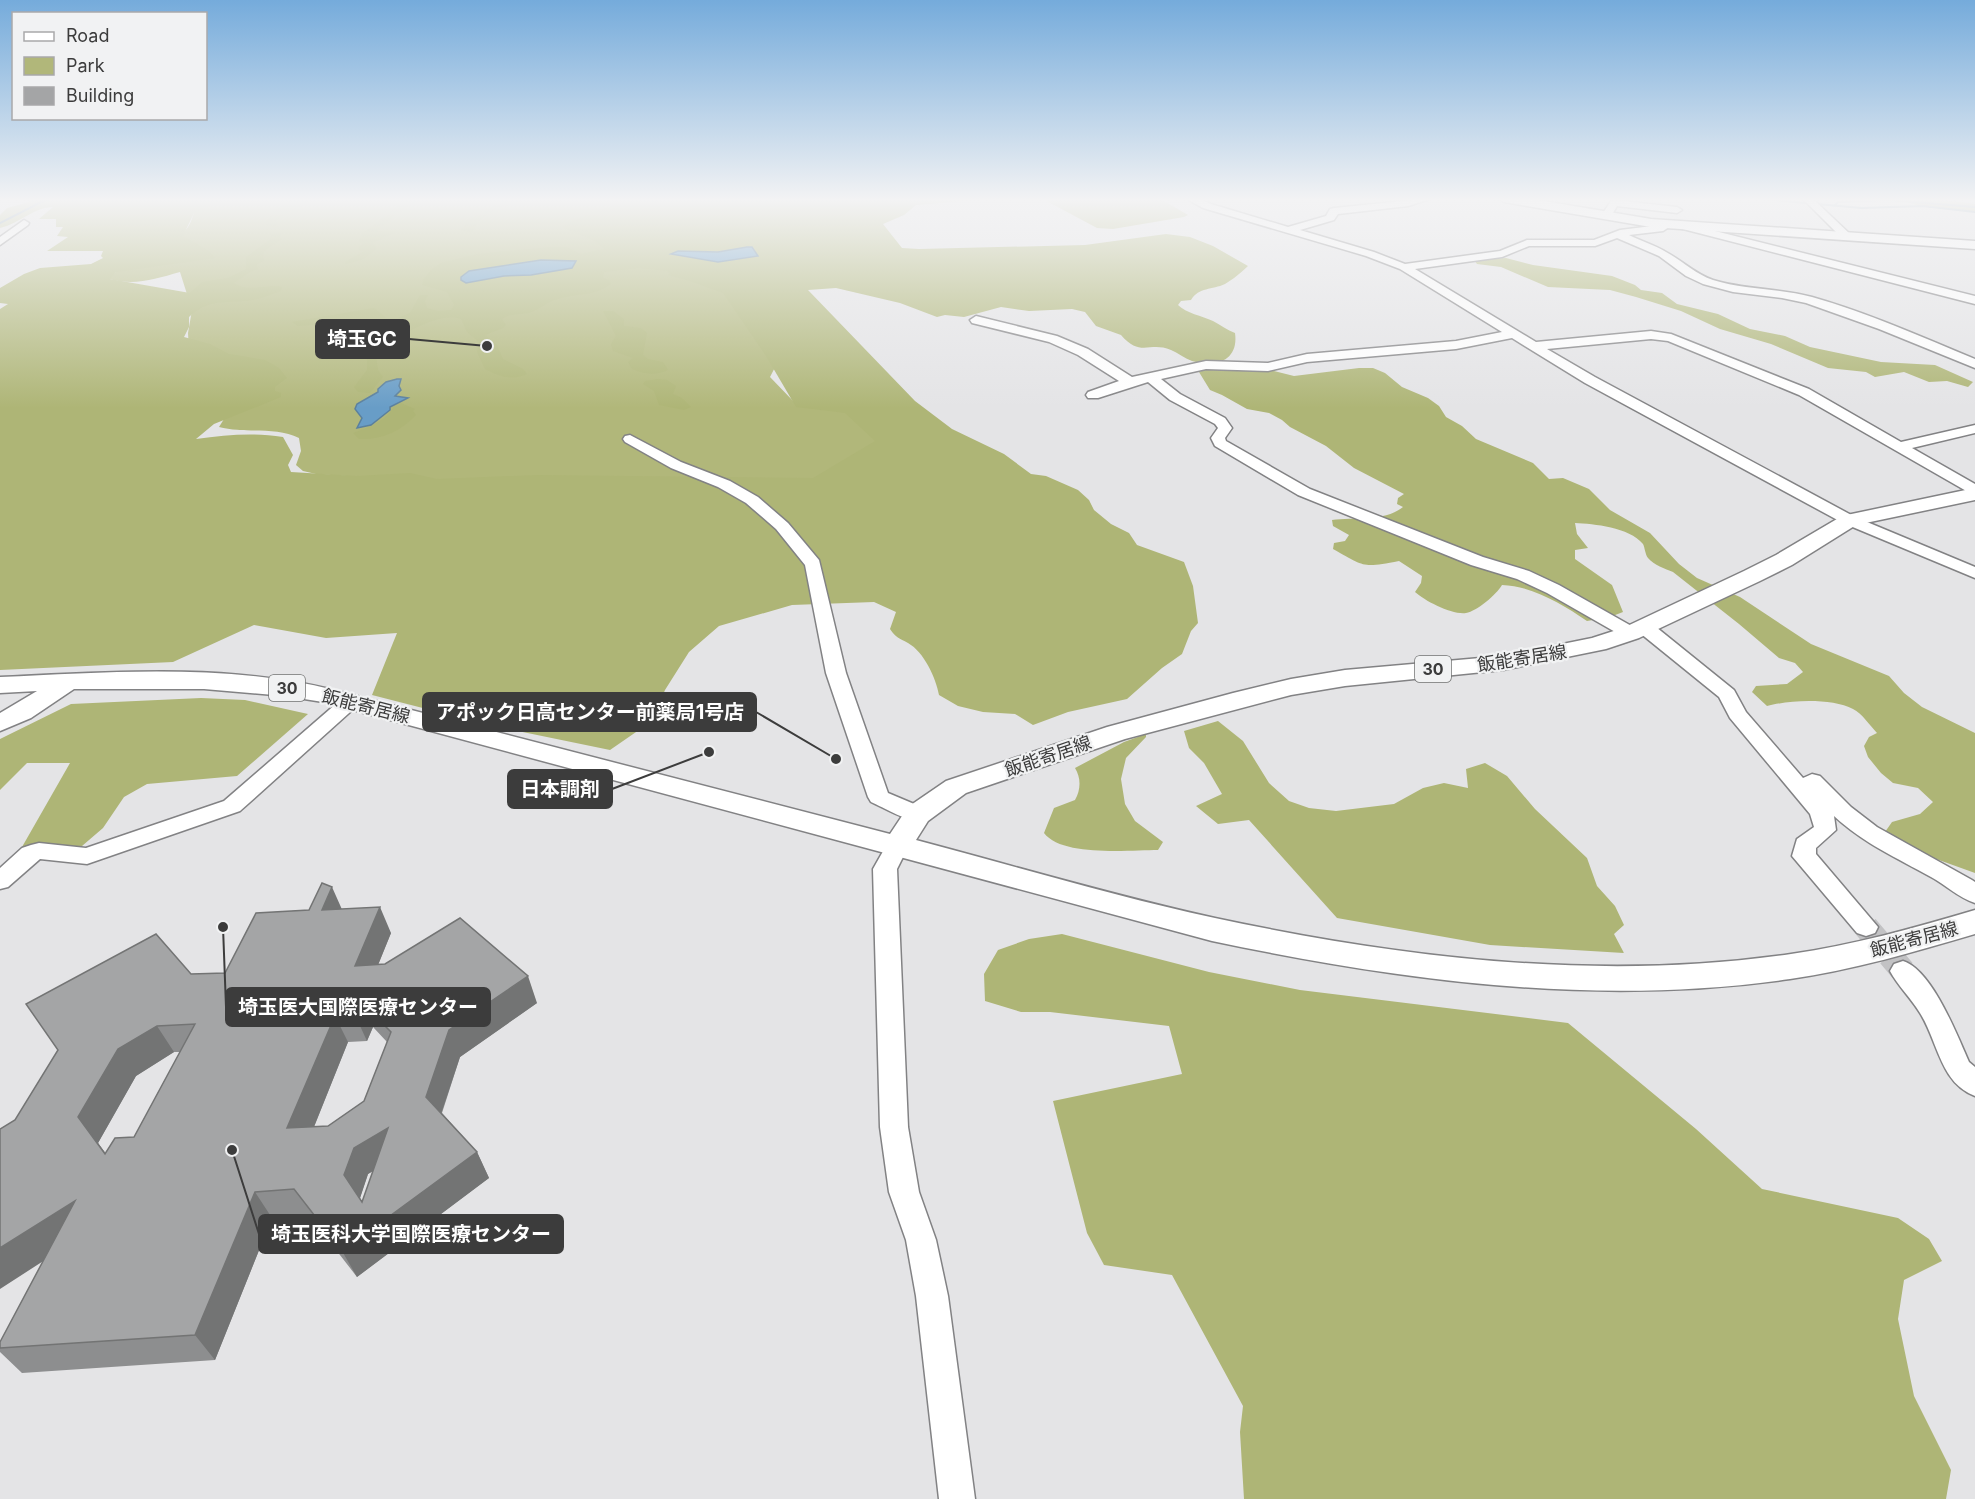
<svg xmlns="http://www.w3.org/2000/svg" width="1975" height="1499" viewBox="0 0 1975 1499" font-family="Inter,'Noto Sans JP',sans-serif">
<style>
.green{fill:#b1b77a}
.forest{fill:#aeb576}
.water{fill:#689dc7;stroke:#5b809d;stroke-width:1.5}
.lines{fill:none;stroke-linecap:round;stroke-linejoin:round}
.stream{stroke:#5b809d;stroke-width:2}
.minor-tunnel{stroke:#c2c2c4;stroke-width:25;stroke-dasharray:25 12;stroke-linecap:butt}
.minor-casing{stroke:#828284;stroke-width:3}
.major-casing{stroke:#828284;stroke-width:3}
.minor{fill:#fff;fill-rule:evenodd}
.major{fill:#fff;fill-rule:evenodd}
.wall{fill:#8d8e8f;fill-rule:evenodd}
.shaded-wall{fill:#737474}
.building{fill:#a4a5a6;stroke:#737474;stroke-width:1.5;fill-rule:evenodd}
.labels{text-anchor:middle;dominant-baseline:central;stroke-width:4.5;stroke-linejoin:round;paint-order:stroke}
.shield{fill:#f1f2f3;stroke:#727373;stroke-width:1.5}
.shield-label{font-size:16px;font-weight:bold;fill:#3c3c3c}
.street-label{font-size:18px;fill:#3c3c3c;stroke:#f1f2f3}
.leader{fill:none;stroke:#3c3c3c;stroke-width:2}
.callout-dot{fill:#3c3c3c;stroke:#f1f2f3;stroke-width:2}
.callout{fill:#3c3c3c;stroke:#3c3c3c;stroke-width:2}
.callout-label{font-size:20px;text-anchor:middle;font-weight:bold;fill:#fff}
</style>
<rect width="100%" height="100%" fill="#e4e4e6"/>
<path class="green" d="M220,198H642L687,263L788,342L770,377L796,404L859,394L913,439L810,486L406,480L316,474L303,471L296,465L301,451L299,438C275,426 245,434 219,427L224,419L189,351L188,333L192,310L180,272C155,279 135,286 109,279C128,254 170,254 188,227C191,223 193,215 195,210Z
M1041,198H1159L1188,215L1184,217L1113,229L1097,228Z"/>
<path class="forest" d="M21,198H229L194,213L183,236L209,251L215,258L116,272L110,279L190,293L202,282L228,278L246,269V257L270,240L271,234L283,233L279,237L282,239L264,251L263,258L265,260L257,264L258,269L250,272L234,283C247,293 267,284 282,287L281,291C269,295 256,301 243,301C221,303 207,300 189,317V327L184,337L210,344L229,354L265,360L279,368L287,378L275,387V391L281,393V397L214,424L196,439C226,435 253,432 283,437L293,455L288,465L291,472L357,476L410,473L437,479L538,475L813,478L875,441L845,413L796,407L766,356L723,293L690,281L668,275L670,273L667,271L639,268L604,272L603,278L609,280L611,284C590,298 580,292 558,299C548,301 539,310 529,313C519,315 510,313 502,319L506,325L503,328L485,335L497,345L503,359L523,369L527,374C512,381 498,376 485,369L477,352L479,342L467,332L461,319C439,310 389,340 376,357L378,370L383,377L370,393L358,392L354,387L367,370V355L371,347L355,343L348,332L312,325L298,326L292,322L374,308L386,318H398L410,313L420,295H428L425,301L427,308L438,311L451,310L454,305L447,292L422,285L424,279L431,270L441,263L477,254L550,247H566L581,254L604,249L593,240L561,227L590,213L640,198H1000L916,205L904,215L883,224L902,248L919,249L1085,245L1166,234L1190,237L1213,246L1248,266C1242,272 1232,280 1225,284C1212,290 1199,287 1191,300L1181,301L1178,305C1186,313 1202,316 1213,321C1221,325 1227,330 1235,333C1239,361 1215,368 1192,361C1184,358 1178,353 1171,350C1149,341 1141,358 1121,335L1096,326L1085,312L1072,309L1029,311L1001,307L964,317L945,315L937,317L900,303L836,288L808,290L915,401L952,429L1004,454L1031,474L1046,476L1078,490L1089,500L1094,510L1111,524L1129,533L1137,545L1184,562L1193,586L1198,623L1191,631L1182,654L1162,668L1127,699L1068,712L1033,725L1015,714L983,712L958,706L939,695C936,678 924,652 908,643C899,638 896,638 890,629L896,612L874,602L792,605L719,626L689,652L665,690L652,721L610,750L489,725L372,695L397,633L326,638L254,625L173,662L0,670V309L8,304L0,303V288L24,274L40,268L91,264L103,258L101,256L103,251H47L68,237L57,236L63,227H56V219H39L53,207C34,207 19,224 0,228V215L7,208L29,202L27,198Z
M302,198L308,199L309,202L288,212L275,222L279,226L276,228L266,225C273,206 284,204 302,198Z
M409,198L422,199C404,206 390,220 376,231L396,232L372,243L377,248L364,259L346,264L345,262L364,251L359,250V247L362,244L359,241L363,233Z
M505,198H533L497,208L481,219L471,233L460,230L474,216L484,213Z
M1875,198C1909,198 1942,199 1975,204V212L1916,205L1901,199Z
M1506,258L1533,265L1612,276L1635,285L1641,290L1662,293L1677,304L1718,314L1750,329L1785,336L1810,347L1881,362L1935,365L1973,382L1968,387L1947,381L1929,382L1904,372L1875,377L1866,372L1828,368L1771,344L1720,329L1681,311L1636,297L1610,290L1548,287L1501,267L1477,264L1474,260Z
M603,311H613L624,319V326L641,328L647,333L643,355L648,359L663,362L668,370C655,376 644,374 632,369L628,362L633,358L613,351L611,344L616,336Z
M1212,367L1270,370L1294,376L1359,368H1373L1385,373L1402,387L1428,398L1439,406L1446,417L1462,426L1476,439L1533,463L1549,479L1563,478L1589,489L1610,510L1650,533L1679,564L1697,578L1740,597L1811,644L1889,676L1904,693L1922,707L1975,733V873L1925,855L1885,832L1892,822L1920,814L1933,802L1918,788L1893,783L1881,773L1868,757L1864,746L1869,737L1877,733C1870,726 1862,713 1853,709C1832,698 1789,700 1767,706L1752,692L1756,686L1787,684L1803,672L1795,663L1779,658L1739,624L1673,572C1665,569 1654,565 1648,558C1645,554 1645,548 1643,544C1629,527 1594,524 1575,523L1577,534L1588,548L1575,550V559L1612,585L1623,612L1610,617L1587,621C1562,604 1532,586 1502,585C1496,595 1477,611 1466,613C1452,615 1425,601 1415,592L1421,583L1422,576L1399,561C1362,568 1365,567 1333,549L1334,543L1345,541L1349,535L1333,526L1332,520C1354,517 1385,522 1403,507L1397,504L1398,498L1404,494L1354,468L1326,446L1290,427L1282,420L1269,413L1247,409L1222,395L1210,390L1199,372Z
M658,379L667,380L676,386L673,394L682,398L691,407L684,410L659,405L654,391L643,384L645,381Z
M401,403L415,409L413,411L416,415C400,432 381,440 359,439L353,433C367,428 389,420 394,405Z
M201,698L245,700L308,714L237,776L147,784L124,797L103,828L82,846L63,849L22,847L70,763H27L0,790V739L71,704Z
M1218,721L1243,741L1269,783L1289,801L1309,808L1336,811L1394,804L1423,788L1444,783L1468,788L1466,769L1485,763L1507,776L1535,809L1587,858L1597,886L1615,906L1624,925L1614,934L1624,953L1490,945L1337,918L1249,820L1218,824L1196,806L1222,794L1204,763L1189,748L1184,731Z
M1146,734V737L1126,758L1121,779L1125,804L1135,821L1163,842L1158,850C1129,850 1062,857 1044,833L1054,808L1075,800C1081,789 1081,778 1075,768L1124,742Z
M1062,934L1209,972L1300,990L1568,1023L1696,1129L1762,1189L1898,1218L1929,1239L1942,1261L1904,1280L1898,1319L1914,1396L1951,1470L1946,1499H1244L1240,1432L1243,1406L1172,1275L1104,1265L1087,1233L1053,1101L1182,1074L1169,1026L1050,1012H1021L985,1001L984,974L998,950L1029,939Z"/>
<path class="water" d="M747,247H752L758,256L718,262L671,254L678,251L718,252Z
M541,260L576,261L572,268L531,275L504,276L466,283L461,280V277L469,271Z
M397,379H401L399,386L401,390L395,396L408,398L390,407V410L371,425L357,428L362,418L355,409L357,404L378,392V389L386,382Z"/>
<g class="lines">
<path class="stream" d="M1689,198H1723
M1751,198L1862,208L1923,206L1975,212
M1834,206L1838,202L1889,200L1975,207
M0,223L49,198"/>
<path class="minor-tunnel" d="M1866,927L1903,971"/>
<defs>
<path id="minor" d="M1185,198H1198L1211,204L1288,227L1326,216L1330,209L1334,208L1433,198L1408,206L1338,214L1334,220L1300,230L1374,252L1405,264L1500,251L1527,240H1594L1620,230L1660,225L1667,222L1672,225L1663,231L1629,235C1641,241 1655,245 1666,252C1683,261 1695,274 1713,280C1745,290 1780,288 1812,297C1868,313 1922,337 1975,359V368L1879,329L1806,303L1782,298L1733,292L1703,284L1686,276L1659,256L1617,238L1595,246H1529L1502,257L1415,269L1536,342L1651,331L1671,334L1809,389L1901,442L1975,425V433L1912,448L1975,484V496L1799,395L1668,341L1651,339L1547,349L1595,377L1855,517L1975,567V578L1843,523L1585,383L1512,338L1456,349L1307,362L1268,371L1206,369L1161,379L1180,394L1225,418L1232,428L1225,438L1226,441L1310,489L1483,557L1529,571L1559,585L1635,628L1637,623H1651L1734,690L1746,712L1803,778L1812,774L1820,776L1851,807L1877,827L1972,880L1975,882V903C1959,898 1946,885 1931,877C1897,858 1863,843 1834,816L1836,830L1816,848V854L1878,927L1875,933L1866,936L1857,933L1792,856L1797,839L1814,827L1810,814L1730,718L1719,697L1640,633L1638,637H1624L1547,593L1517,579L1471,565L1298,495L1215,446L1211,438L1218,428L1215,424L1170,400L1148,382L1098,398H1088L1086,395L1088,392L1119,381L1078,355L1049,342L972,323L970,320L976,316L1057,336L1088,349L1132,377L1206,361L1268,363L1307,354L1456,341L1502,332L1400,269L1366,256L1203,208Z
M1802,198H1812L1851,235V239H1843Z
M1614,200L1677,207L1682,210L1677,213L1617,206L1610,218H1602L1601,216L1611,201Z
M24,220L29,223L28,225L0,245V237Z
M1683,223L1975,296V304L1679,228L1678,226Z
M630,435L681,462L730,481L758,497L788,523L819,560L846,673L888,793L926,809L929,814L926,819C909,824 887,809 871,802L868,797L826,673L805,565L776,529L746,503L718,487L671,468L625,442L623,439L625,436Z
M351,695L358,697L361,701L358,705L240,811L87,864L40,859L8,887L0,889V868L22,848L31,845L39,843L86,848L224,801L344,697Z
M898,837L906,839L909,845L897,869L908,1127L919,1192L936,1240L948,1296L975,1499H939L916,1296L906,1240L889,1192L880,1127L873,869L890,839Z
M1903,961C1932,970 1957,1035 1969,1062L1975,1067V1096C1940,1083 1938,1041 1920,1013C1911,998 1898,986 1890,971L1894,964Z"/>
<path id="major" d="M1498,198H1526L1651,219L1975,241V249L1651,227L1504,202Z
M1975,488V500L1856,525L1792,565L1760,581L1639,638L1606,649L1503,670L1345,686L1291,695L1125,739L966,793L928,821L916,840C1015,866 1114,896 1215,918C1402,958 1600,982 1791,954C1854,945 1914,928 1975,910V934C1914,952 1853,970 1790,979C1596,1007 1402,981 1212,941L323,702L285,696L204,689H74L31,718L0,731V713L37,691L0,693V677C110,672 226,663 334,690L890,834L908,807L946,781L1107,727L1233,693L1291,679L1345,670L1503,656L1592,638L1623,628L1744,571L1776,555L1842,516Z"/>
</defs>
<use href="#minor" class="minor-casing"/>
<use href="#major" class="major-casing"/>
<use href="#minor" class="minor"/>
<use href="#major" class="major"/>
</g>
<path class="wall" d="M342,909L391,933L378,965L537,1003L460,1057L442,1113L477,1152L489,1178L357,1277L309,1215L272,1218L215,1360L22,1373L0,1352V1342L43,1261L15,1120L191,974L225,973ZM373,1027L387,1042L364,1101L328,1126L314,1127L348,1042L367,1041ZM174,1052H180L134,1137L106,1154L98,1143L136,1076ZM373,1171L362,1202L360,1198L368,1174Z"/>
<path class="shaded-wall" d="M332,887L344,914L322,910Z
M380,907L391,933L367,992L355,966Z
M528,976L537,1003L460,1057L438,1123L426,1097L449,1030Z
M360,1001L373,1027L367,1041L355,1015Z
M335,1016L348,1042L303,1154L287,1128Z
M157,1026L174,1052L136,1076L98,1143L125,1180L78,1117L118,1049Z
M388,1128L401,1154L368,1174L359,1201L344,1175L354,1148Z
M477,1152L489,1178L357,1277L342,1251Z
M255,1192L272,1218L215,1360L195,1335Z
M75,1201L96,1227L0,1289V1248Z"/>
<path class="building" d="M322,883L332,887L322,910L380,907L355,966L385,964L460,918L528,976L449,1030L426,1097L477,1152L342,1251L294,1189L255,1192L195,1335L0,1348V1342L75,1201L0,1248V1129L15,1120L58,1050L26,1004L156,934L191,974L225,973L256,913L309,910ZM360,1001L391,1032L364,1101L328,1126L287,1128L335,1016L355,1015ZM195,1024L134,1137L115,1138L105,1154L78,1117L118,1049L157,1026ZM388,1128L362,1202L344,1175L354,1148Z"/>
<linearGradient id="sky" x2="0" y2="1"><stop stop-color="#75abdb"/><stop offset="0.49" stop-color="#f3f3f4"/><stop offset="1" stop-color="#f3f3f4" stop-opacity="0"/></linearGradient>
<rect width="1975" height="408" fill="url(#sky)"/>
<g class="labels">
<g class="shield">
<rect x="1415" y="656" width="36" height="26" rx="4.5"/>
<rect x="269" y="675" width="36" height="26" rx="4.5"/>
</g>
<g class="shield-label">
<text x="1433" y="669">30</text>
<text x="287" y="688">30</text>
</g>
<g class="street-label">
<text transform="translate(1522 658) rotate(-9)">飯能寄居線</text>
<text transform="translate(366 706) rotate(14)">飯能寄居線</text>
<text transform="translate(1048 756) rotate(-19)">飯能寄居線</text>
<text transform="translate(1914 939) rotate(-15)">飯能寄居線</text>
</g>
</g>
<path class="leader" d="M487 346L409 339M836 759L756 712M709 752L612 789M223 927L226 1007M232 1150L259 1234"/>
<g class="callout-dot">
<circle cx="487" cy="346" r="6"/>
<circle cx="836" cy="759" r="6"/>
<circle cx="709" cy="752" r="6"/>
<circle cx="223" cy="927" r="6"/>
<circle cx="232" cy="1150" r="6"/>
</g>
<g class="callout">
<rect x="316" y="320" width="93" height="38" rx="6"/>
<rect x="423" y="693" width="333" height="38" rx="6"/>
<rect x="508" y="770" width="104" height="38" rx="6"/>
<rect x="226" y="988" width="264" height="38" rx="6"/>
<rect x="259" y="1215" width="304" height="38" rx="6"/>
</g>
<g class="callout-label">
<text x="362" y="346">埼玉GC</text>
<text x="590" y="719">アポック日高センター前薬局1号店</text>
<text x="560" y="796">日本調剤</text>
<text x="358" y="1014">埼玉医大国際医療センター</text>
<text x="411" y="1241">埼玉医科大学国際医療センター</text>
</g>
<rect x="12" y="12" width="195" height="108" fill="#f1f2f3" stroke="#a9a9aa" stroke-width="1.5"/>
<rect x="24" y="32" width="30" height="9" fill="#ffffff" stroke="#a9a9aa" stroke-width="1.5"/>
<text x="66" y="42" font-size="18" fill="#3c3c3c">Road</text>
<rect x="24" y="57" width="30" height="18" fill="#b1b77a" stroke="#a9a9aa" stroke-width="1.5"/>
<text x="66" y="72" font-size="18" fill="#3c3c3c">Park</text>
<rect x="24" y="87" width="30" height="18" fill="#a4a5a6" stroke="#a9a9aa" stroke-width="1.5"/>
<text x="66" y="102" font-size="18" fill="#3c3c3c">Building</text>
</svg>
